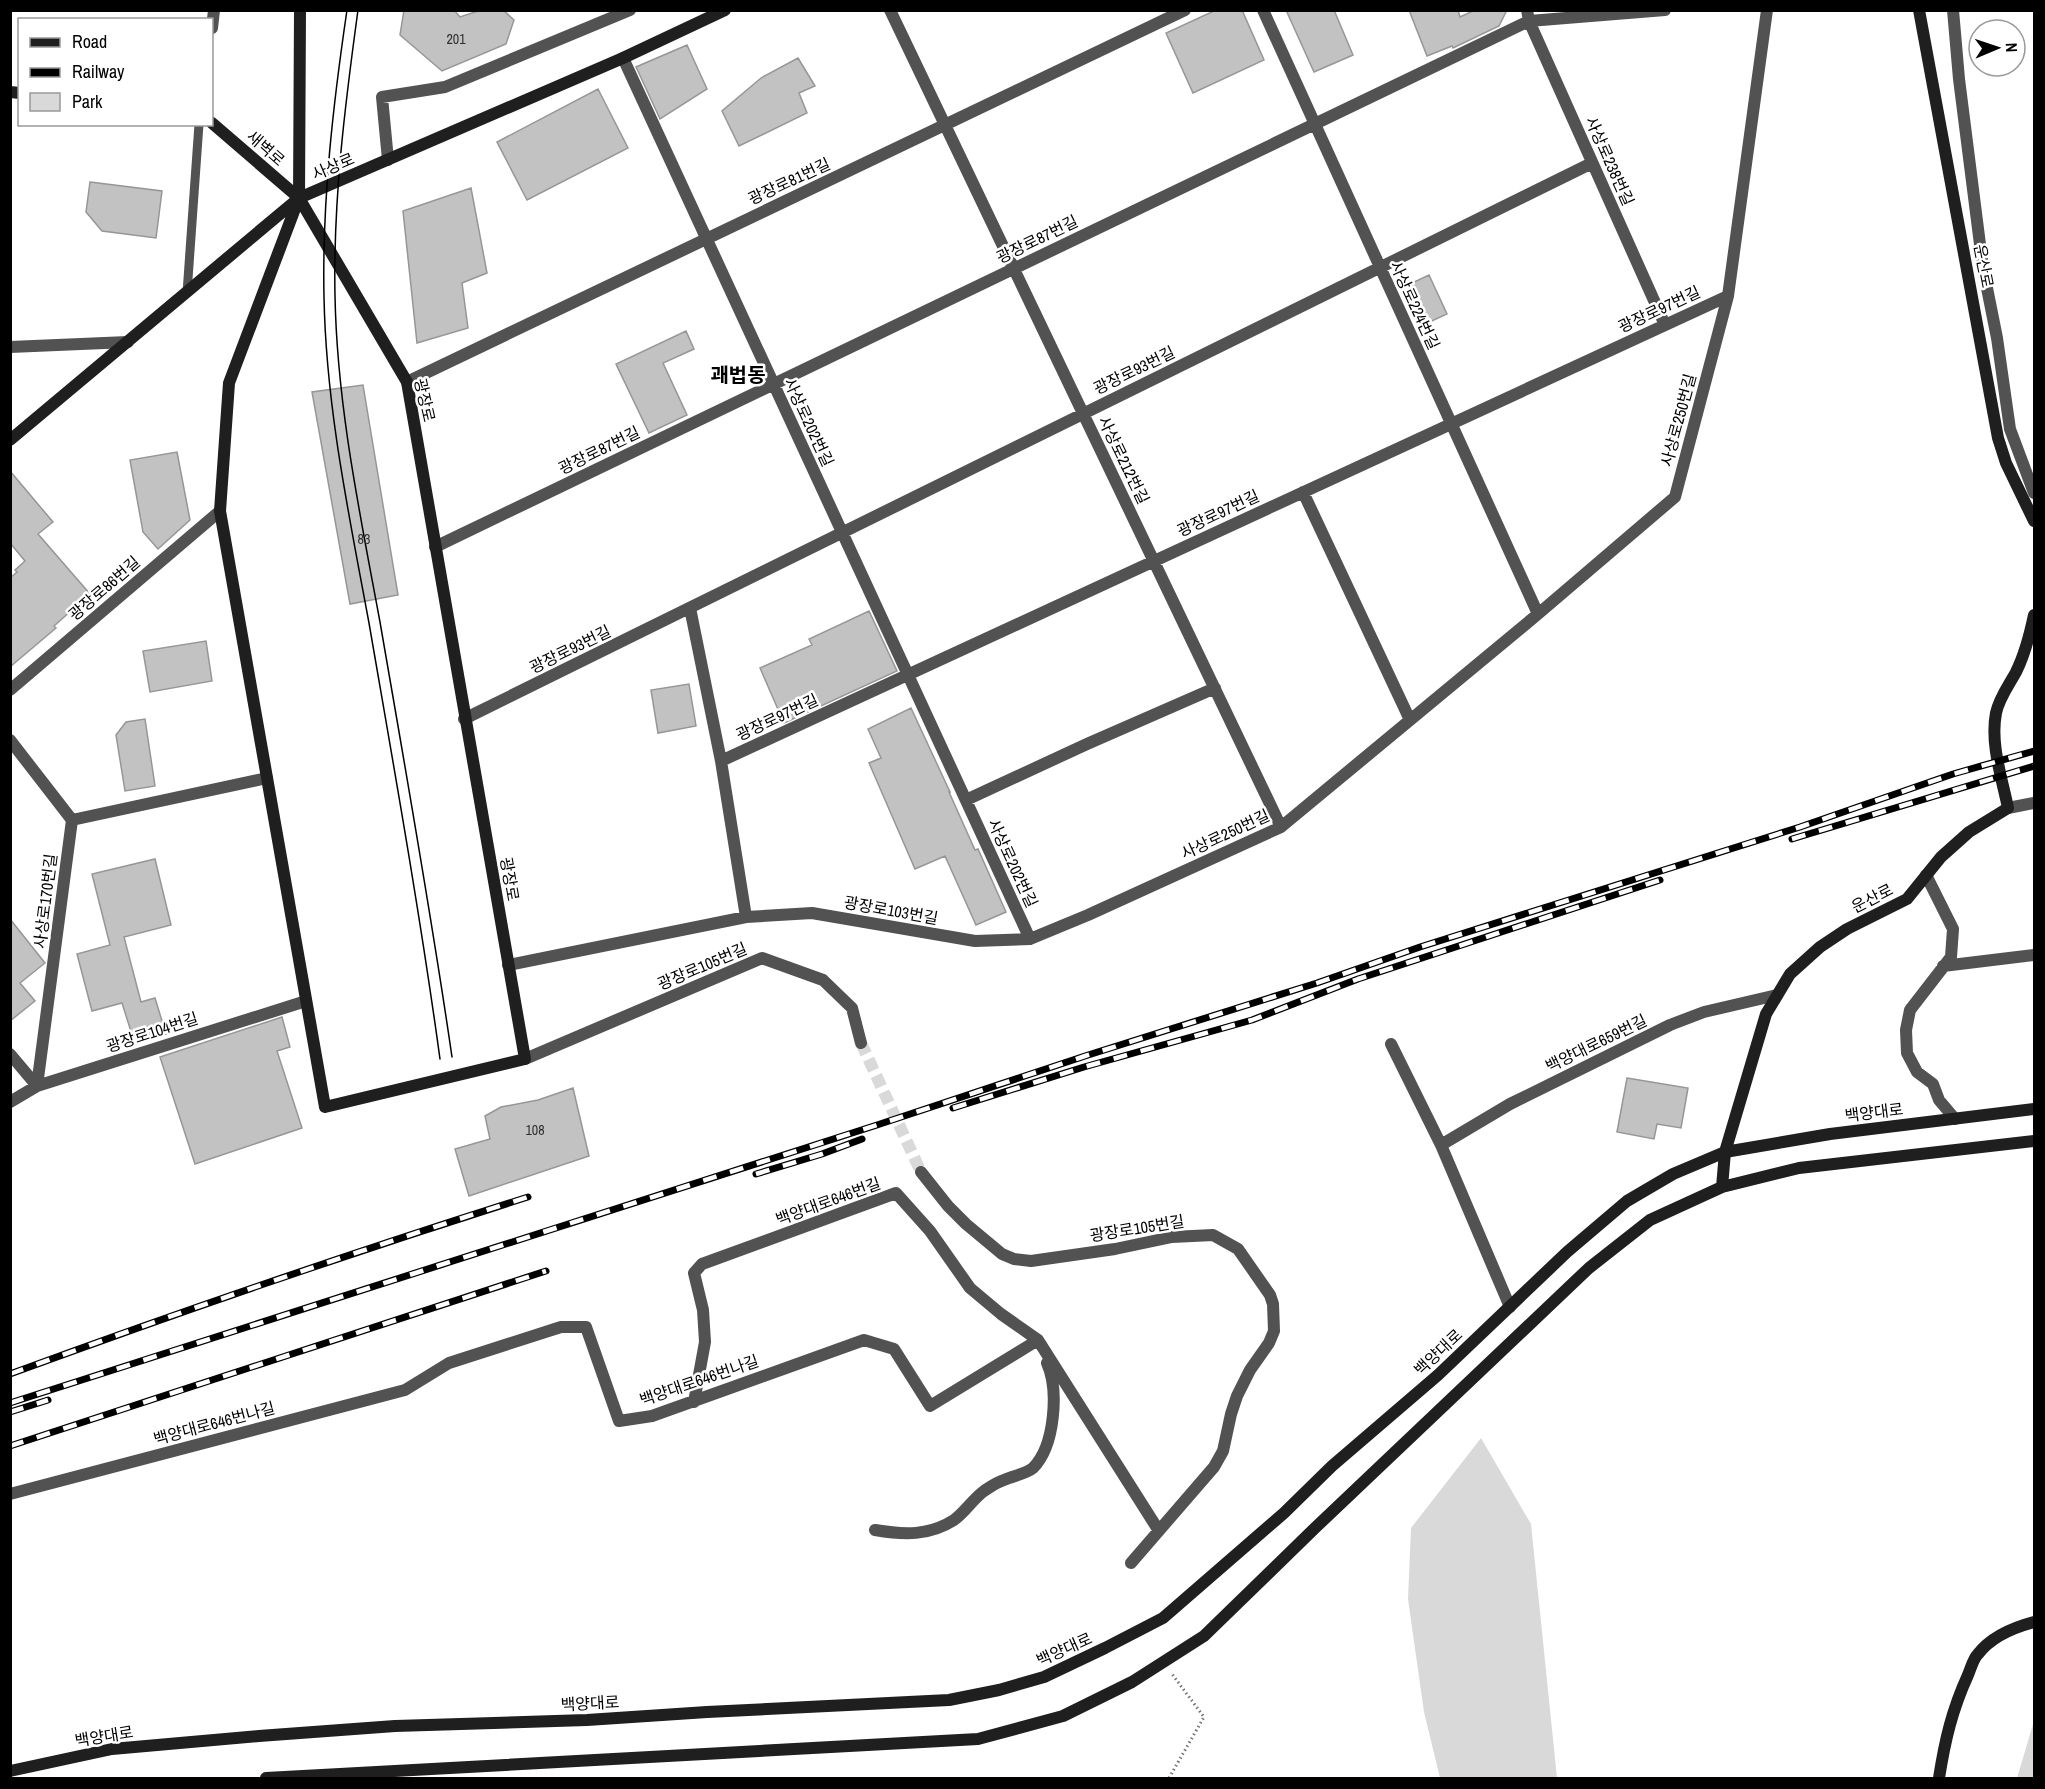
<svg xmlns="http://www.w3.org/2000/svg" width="2045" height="1789" viewBox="0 0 2045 1789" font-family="'Archivo Narrow','Noto Sans KR',sans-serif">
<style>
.green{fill:#d9d9d9}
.building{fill:#c2c2c2;stroke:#969696;stroke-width:1.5}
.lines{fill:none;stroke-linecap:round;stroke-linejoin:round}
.street-tunnel{stroke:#d9d9d9;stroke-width:12;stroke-dasharray:12 6;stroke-linecap:butt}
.path{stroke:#747474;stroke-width:3;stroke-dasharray:1.5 3;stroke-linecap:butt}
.lane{stroke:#525252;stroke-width:9}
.street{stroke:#525252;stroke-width:12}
.secondary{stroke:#1f1f1f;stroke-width:12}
.tram{stroke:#000;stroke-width:1.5}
.rail-casing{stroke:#000;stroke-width:7}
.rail{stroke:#fff;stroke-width:4.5;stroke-dasharray:14;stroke-linecap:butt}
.labels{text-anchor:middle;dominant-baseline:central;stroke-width:5;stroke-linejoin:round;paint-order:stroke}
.number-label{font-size:14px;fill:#303030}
.street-label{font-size:16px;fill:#000;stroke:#fff}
.quarter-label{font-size:20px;font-weight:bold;fill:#000;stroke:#fff}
</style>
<rect width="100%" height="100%" fill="#fff"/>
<path class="green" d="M1481,1438L1531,1524L1557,1778H1440L1424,1712L1408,1599L1411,1528Z
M2034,1721V1778H2017Z"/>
<path class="building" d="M404,10H454L460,17L481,10H503L514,20L506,44L442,71L400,35Z
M1216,10H1242L1264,60L1193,93L1166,33Z
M1286,10H1334L1353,55L1314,72Z
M1409,10H1458L1460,17L1475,10H1507L1499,26L1453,48L1452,46L1427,56Z
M687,45L707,89L660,119L636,67Z
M798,58L815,86L799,93L807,113L739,146L722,111L761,78Z
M598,89L628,148L527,200L497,142Z
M90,182L162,191L156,238L102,231L86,212Z
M471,188L487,273L462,283L468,328L417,343L403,211Z
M1429,275L1447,314L1421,326L1408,297L1412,283Z
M686,331L694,349L663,363L687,415L649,433L616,364Z
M363,385L398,595L350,604L312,392Z
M177,452L190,520L158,549L143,532L130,460Z
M10,471L53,522L38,534L90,594L54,626L56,628L10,667V578L17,572L15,570L25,561L10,543Z
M869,611L897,671L784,723L760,668L812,645L809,639Z
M206,641L212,681L150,692L143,651Z
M689,684L696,726L658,733L651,690Z
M911,708L950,792H949L975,850L978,849L1006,912L976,925L945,856L915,869L869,763L881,758L868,729Z
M145,719L155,786L125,791L116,735L126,722Z
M155,859L171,925L124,937L141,1002L155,998L166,1034L135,1044L122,1003L92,1011L77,954L110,945L92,874Z
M10,919L45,963L20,983L35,1001L10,1021Z
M282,1017L290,1047L277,1051L302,1128L195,1164L160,1057Z
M1627,1078L1688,1088L1681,1128L1657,1124L1654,1139L1617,1132Z
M573,1088L589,1156L469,1196L455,1149L490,1139L485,1116L501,1107L538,1100Z"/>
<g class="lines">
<path class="street-tunnel" d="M861,1043L921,1172"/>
<path class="path" d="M1169,1778L1204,1717L1172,1674"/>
<path class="lane" d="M187,293L199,124"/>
<path class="street" d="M890,10L1281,827
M1263,10L1538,614
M1527,10L1529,21L1665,325
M1953,10L1959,79L1983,268L1997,338L2010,429L2034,493
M212,28L214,10
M623,58L1030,939
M388,160L382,97L445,87L630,10
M10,347L128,342
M407,382L1185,10
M1303,492L1410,720
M435,547L1529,21L1665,10
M690,608L721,761L746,917
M10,690L220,511
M464,719L1592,163
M10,740L72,820L37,1086
M721,761L1728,296
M966,800L1087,744L1215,688
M2008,808L2034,803
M72,820L267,778
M1926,875L1953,929L1951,957L1910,1010L1906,1030L1907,1053L1917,1072L1933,1084L1939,1100L1955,1119
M508,965L746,917L812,913L975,941L1030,939L1088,915L1281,827L1538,614L1675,497L1728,296L1767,10
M1943,966L2034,955
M1391,1044L1441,1145L1510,1307
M10,1054L37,1086
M525,1059L762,958L823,980L852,1008L861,1043
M10,1102L37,1086L306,1001
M1441,1145L1510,1104L1670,1025L1704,1012L1777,995
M921,1172L948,1206L966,1224L1002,1254L1014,1259L1031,1261L1115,1249L1172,1237L1213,1235L1238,1249L1270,1295L1273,1304L1274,1331L1269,1343L1250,1370L1237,1396L1231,1414L1223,1451L1214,1467L1131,1563
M694,1402L705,1342L703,1310L694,1273L702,1264L896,1193L930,1231L970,1288L1001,1314L1038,1340L1159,1531
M10,1494L405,1390L449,1363L561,1327H586L619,1421L652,1416L864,1340L894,1349L930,1406L1038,1340
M875,1530C904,1535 929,1536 954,1520C965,1512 973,1499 984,1491C990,1487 997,1482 1004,1480C1012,1476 1026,1474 1033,1468C1055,1446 1059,1390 1047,1363"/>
<path class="secondary" d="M1919,10L1998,438L2006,463L2034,521
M10,92L20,93
M212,123L299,198
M299,198L407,382L525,1059L325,1107L220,511L229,383Z
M299,198L300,10
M10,440L299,198L623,58L725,10
M1722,1187L1725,1152L1766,1014L1790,974L1820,947L1847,929L1907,899L1941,857L1969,832L2008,808C2002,778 1990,744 1996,713C1999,698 2009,685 2016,672C2025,654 2030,634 2034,615
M10,1771L112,1749L259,1736L395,1726L587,1720L707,1712L949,1700L999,1690L1044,1677L1105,1648L1163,1618L1284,1513L1332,1466L1438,1375L1567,1252L1627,1201L1673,1174L1725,1152L1830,1134L2034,1109
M266,1778L978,1739L1063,1716L1132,1682L1204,1636L1316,1527L1589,1268L1650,1220L1722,1187L1799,1168L2034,1141
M1939,1778C1945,1740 1952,1710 1968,1675C1971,1668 1973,1659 1978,1654C1991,1637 2015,1627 2034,1622"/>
<path class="tram" d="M347,10C333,105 322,201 324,297C326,407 349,515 369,623C394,768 420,913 440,1059
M358,10C345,105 333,200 335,296C337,406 360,514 380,622C405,767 431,912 452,1057"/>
<defs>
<path id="rail" d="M1792,839L2034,766
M953,1108L1084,1067L1252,1020L1358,979L1660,880
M756,1174L822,1154L862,1139
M10,1374C182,1311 354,1252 528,1197
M10,1403L877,1125L1085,1056L1317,983L1420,947L1800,827L1953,774L2034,751
M10,1412L48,1400
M10,1446L546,1271"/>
</defs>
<use href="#rail" class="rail-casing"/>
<use href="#rail" class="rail"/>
</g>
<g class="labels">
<g class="number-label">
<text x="456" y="39">201</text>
<text x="364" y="539">83</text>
<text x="535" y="1130">108</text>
</g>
<g class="street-label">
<text transform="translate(266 148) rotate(41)">새벽로</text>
<text transform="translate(1610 161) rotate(66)">사상로238번길</text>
<text transform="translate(333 166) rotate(-23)">사상로</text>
<text transform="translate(789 181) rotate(-25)">광장로81번길</text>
<text transform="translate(1037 239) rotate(-26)">광장로87번길</text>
<text transform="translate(1984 266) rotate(79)">운산로</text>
<text transform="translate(1415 305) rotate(65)">사상로224번길</text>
<text transform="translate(1659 309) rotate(-25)">광장로97번길</text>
<text transform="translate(1134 370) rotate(-26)">광장로93번길</text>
<text transform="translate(425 400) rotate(77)">광장로</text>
<text transform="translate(1678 420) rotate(-75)">사상로250번길</text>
<text transform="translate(809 422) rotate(65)">사상로202번길</text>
<text transform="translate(599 450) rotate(-26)">광장로87번길</text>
<text transform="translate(1124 460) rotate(64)">사상로212번길</text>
<text transform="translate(1218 513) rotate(-25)">광장로97번길</text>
<text transform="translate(104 588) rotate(-41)">광장로86번길</text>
<text transform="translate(570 649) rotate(-26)">광장로93번길</text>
<text transform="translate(777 717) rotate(-25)">광장로97번길</text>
<text transform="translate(1225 834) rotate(-25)">사상로250번길</text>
<text transform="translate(1013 863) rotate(65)">사상로202번길</text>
<text transform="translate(510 879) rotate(80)">광장로</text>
<text transform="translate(1872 898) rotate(-27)">운산로</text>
<text transform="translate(45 901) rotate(-83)">사상로170번길</text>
<text transform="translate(891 910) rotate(10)">광장로103번길</text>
<text transform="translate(702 966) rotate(-23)">광장로105번길</text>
<text transform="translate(152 1032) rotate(-18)">광장로104번길</text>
<text transform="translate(1596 1043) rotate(-26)">백양대로659번길</text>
<text transform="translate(1874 1112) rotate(-7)">백양대로</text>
<text transform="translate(828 1201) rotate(-20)">백양대로646번길</text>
<text transform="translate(1137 1228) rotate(-9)">광장로105번길</text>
<text transform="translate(1438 1352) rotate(-43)">백양대로</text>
<text transform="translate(699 1380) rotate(-19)">백양대로646번나길</text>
<text transform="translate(214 1423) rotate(-15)">백양대로646번나길</text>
<text transform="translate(1064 1649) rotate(-24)">백양대로</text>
<text transform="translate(590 1703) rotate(-3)">백양대로</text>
<text transform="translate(104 1736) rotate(-9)">백양대로</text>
</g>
<g class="quarter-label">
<text x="738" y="374">괘법동</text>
</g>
</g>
<rect width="2045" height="1789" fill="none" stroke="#000000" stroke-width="24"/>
<rect x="18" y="18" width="195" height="108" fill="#ffffff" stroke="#999999" stroke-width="1.5"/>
<rect x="30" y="38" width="30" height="9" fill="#1f1f1f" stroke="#999999" stroke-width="1.5"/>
<text x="72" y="48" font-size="18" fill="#000000">Road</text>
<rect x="30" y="68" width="30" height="9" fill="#000000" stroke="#999999" stroke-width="1.5"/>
<text x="72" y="78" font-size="18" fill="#000000">Railway</text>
<rect x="30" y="93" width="30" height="18" fill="#d9d9d9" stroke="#999999" stroke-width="1.5"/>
<text x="72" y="108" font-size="18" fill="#000000">Park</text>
<g transform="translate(1997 48) rotate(88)"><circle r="28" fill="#ffffff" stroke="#999999" stroke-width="1.5"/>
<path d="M0-4.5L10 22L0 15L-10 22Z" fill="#000000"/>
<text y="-9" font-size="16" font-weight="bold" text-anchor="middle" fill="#000000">N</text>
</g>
</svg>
